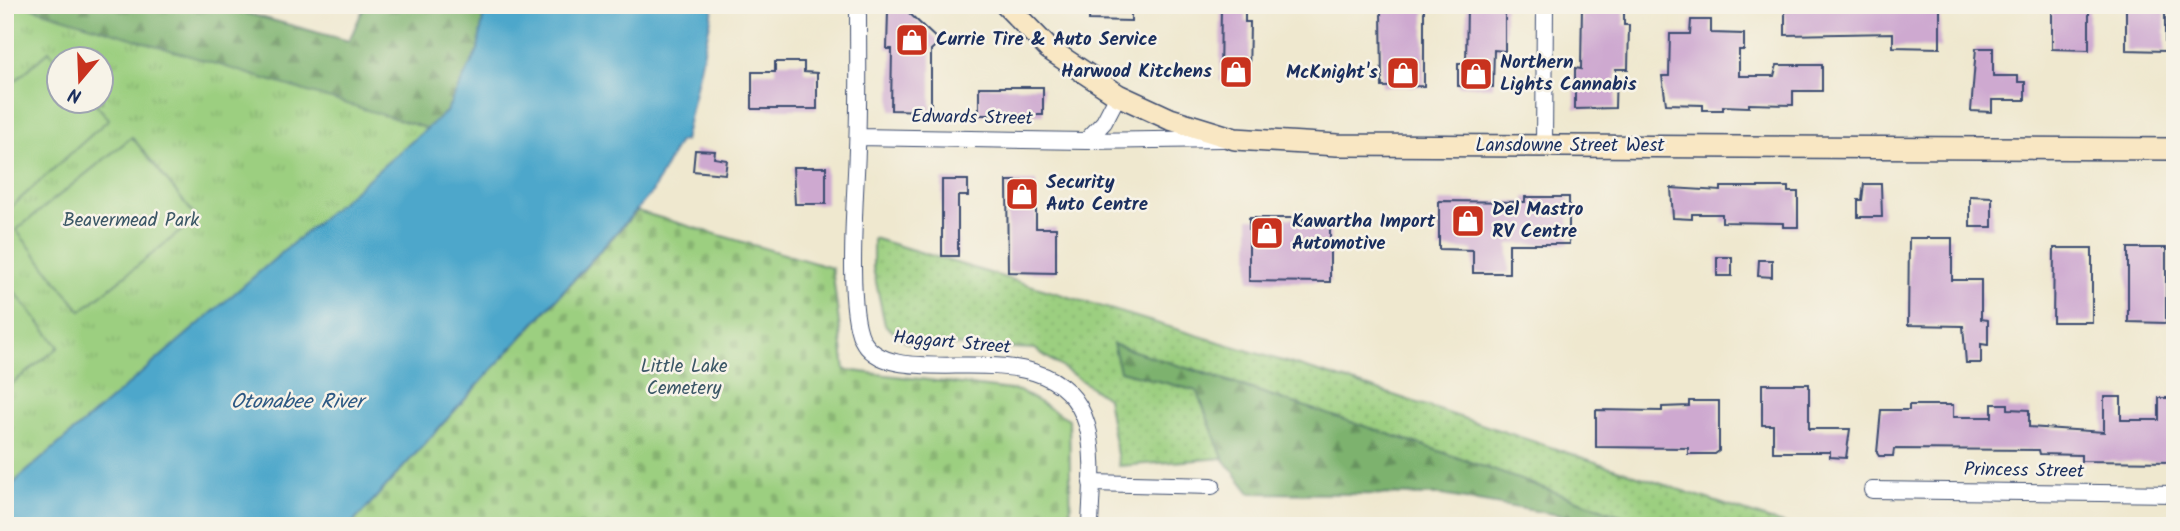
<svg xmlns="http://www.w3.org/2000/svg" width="2180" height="531" viewBox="0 0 2180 531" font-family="Kalam,sans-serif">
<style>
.grass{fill:url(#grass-dots);stroke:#5c7f6f;stroke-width:2}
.forest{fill:url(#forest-firs);stroke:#4c7066;stroke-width:2}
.cemetery{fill:url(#cemetery-stones);stroke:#5c7f6f;stroke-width:2}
.park{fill:url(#park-tufts);stroke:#5c7f6f;stroke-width:2;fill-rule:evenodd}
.pitch{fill:#9ccf80;stroke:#5c7f6f;stroke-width:2}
.water{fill:#4ea7cb;stroke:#346b94;stroke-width:2}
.building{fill:#cea9d0}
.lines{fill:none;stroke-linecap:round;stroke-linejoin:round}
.street-casing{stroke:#3b4b6f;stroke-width:18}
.secondary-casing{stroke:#3b4b6f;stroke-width:24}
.street{stroke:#fff;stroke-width:16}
.secondary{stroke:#f9e7c3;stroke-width:21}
.labels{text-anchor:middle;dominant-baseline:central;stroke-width:5;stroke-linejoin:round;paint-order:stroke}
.poi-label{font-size:19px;font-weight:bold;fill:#1b2f5e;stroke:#f7f3e8;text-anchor:start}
.street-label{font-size:19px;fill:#1b2f5e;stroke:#f7f3e8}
.park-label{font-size:19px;fill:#3b5766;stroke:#f7f3e8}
.water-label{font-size:21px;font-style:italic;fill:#2d5984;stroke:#f7f3e8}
</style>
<defs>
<pattern id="grass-dots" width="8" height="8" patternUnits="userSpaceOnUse" patternTransform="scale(1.75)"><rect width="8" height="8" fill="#9ccf80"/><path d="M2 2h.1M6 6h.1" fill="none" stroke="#86b271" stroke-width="1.8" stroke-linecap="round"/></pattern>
<pattern id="forest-firs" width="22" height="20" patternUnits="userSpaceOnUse" patternTransform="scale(1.75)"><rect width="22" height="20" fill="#7db26e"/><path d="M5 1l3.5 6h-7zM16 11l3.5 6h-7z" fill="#66915e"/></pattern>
<pattern id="cemetery-stones" width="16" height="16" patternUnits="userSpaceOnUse" patternTransform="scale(1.75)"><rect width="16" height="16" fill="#9ccf80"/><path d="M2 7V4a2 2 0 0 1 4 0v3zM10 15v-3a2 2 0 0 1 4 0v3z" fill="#86b271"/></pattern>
<pattern id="park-tufts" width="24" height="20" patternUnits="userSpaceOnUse" patternTransform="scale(1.75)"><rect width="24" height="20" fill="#9ccf80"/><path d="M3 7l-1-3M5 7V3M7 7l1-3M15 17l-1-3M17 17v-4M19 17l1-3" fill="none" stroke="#86b271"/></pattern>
</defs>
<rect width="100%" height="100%" fill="#f7f3e8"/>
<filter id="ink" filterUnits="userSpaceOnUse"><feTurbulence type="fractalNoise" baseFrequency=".0143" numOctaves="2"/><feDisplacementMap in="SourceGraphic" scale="14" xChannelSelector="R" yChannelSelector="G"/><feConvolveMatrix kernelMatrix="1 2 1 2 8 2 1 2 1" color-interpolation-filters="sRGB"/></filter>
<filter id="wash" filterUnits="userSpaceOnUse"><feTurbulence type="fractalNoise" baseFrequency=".00686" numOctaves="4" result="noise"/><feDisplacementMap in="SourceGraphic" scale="28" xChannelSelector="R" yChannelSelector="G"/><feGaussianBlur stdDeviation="1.57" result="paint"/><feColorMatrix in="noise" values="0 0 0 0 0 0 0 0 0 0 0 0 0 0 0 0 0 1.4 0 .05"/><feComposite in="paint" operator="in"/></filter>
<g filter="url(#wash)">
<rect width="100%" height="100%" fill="#efe8cf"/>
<path class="grass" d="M873,238L1369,387L1789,526H1651L1194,369L1120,371L1197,391L1223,458L1119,466L1107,398L1035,349L907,343L885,325L873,268Z"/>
<path class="forest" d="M5,5H216L349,41L365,5H485L478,50L446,112L429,129L102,60Z
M1113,344L1425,446L1651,526H1624L1442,495L1250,493L1223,458L1197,391L1120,371Z"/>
<path class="cemetery" d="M637,211L832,268L845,370L1019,391L1069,419L1071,526H350Z"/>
<path class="park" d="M5,5H23L429,129L19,478L5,493ZM60,60H102V102H60Z"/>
<path class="pitch" d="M49,51L59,63L60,102H94L109,119L10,208L5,202V90Z
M132,137L197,218L81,311L16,230Z
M5,280L59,347L5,389Z"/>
<path class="water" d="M485,5H714L684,141H679L651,194L350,526H5V493L19,478L446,112L478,50Z"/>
<g id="blocks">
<path class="building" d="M1090,5H1131V21L1089,20Z
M1221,5H1245V22H1250L1249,81H1220Z
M1467,5H1505V51L1494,50L1493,87L1458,86V64H1466Z
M1582,5H1624V25H1629L1628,69H1616L1615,108L1575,109V68L1581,69Z
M1785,5H1940V48L1893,47V33L1785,35Z
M2052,5H2089V50L2052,49Z
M2126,5H2165V51L2126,50Z
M1381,9H1424V86L1382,87Z
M888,11L908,12L940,42L931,50V111L891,110L892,49H887Z
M1691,20H1711V33L1744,34V50H1739V76H1774L1777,65H1822V91H1793V105L1749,104V107L1723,106V110H1703V105L1666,104L1662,76H1669L1670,34H1690Z
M1976,48H1993V76H2018V82H2025V100H1992V112L1971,111Z
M775,62H804V72L817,73V109H752V72H775Z
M979,87H1043V115H979Z
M695,150L715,151L714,158L727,160L725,174L693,171Z
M793,167H826V204H795Z
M942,180H968V196H958V256H942Z
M1007,181H1036V228H1056V273L1008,272Z
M1864,184H1881L1882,217H1858V200H1862Z
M1721,187H1788V192H1798V227H1783V223L1722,222V214H1692V219L1673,218L1671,188L1721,191Z
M1970,196L1992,197V227H1970Z
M1525,197H1569V244H1509V273H1473V250L1439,249V201L1525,202Z
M1249,218H1303V225H1330V282L1249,281Z
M1909,238H1952V280H1981V319L1988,320V345L1981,344V363H1966L1963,326L1908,325Z
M2054,248H2092V322H2053Z
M2128,248H2166V323L2128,322Z
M1717,257H1732V276H1717Z
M1759,260H1772V277L1758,276Z
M1762,384H1809V429H1850L1846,458L1830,457V452H1773V425H1762Z
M2104,397H2121V420H2159V398H2172L2175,462L2081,461V455L2040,454L2039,450L1894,449L1893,456H1879L1877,453L1881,410H1909V405H1953V417H1992V404H2008V409L2029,410V427L2104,432Z
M1689,401H1719V451L1715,454H1688V448L1596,447V410L1662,411V407L1689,406Z"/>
</g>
</g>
<g filter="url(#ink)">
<use href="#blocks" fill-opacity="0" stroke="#3b4b6f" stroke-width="2"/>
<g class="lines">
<defs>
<path id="street" d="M858,5C858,53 859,101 857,149C856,190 846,306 862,339C893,402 1055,318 1087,425C1096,457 1091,493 1090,526
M858,137L1086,141L1223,139
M1086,141L1104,122L1118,95
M1544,145L1545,5
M1091,483L1212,486
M1872,490L2175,494"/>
<path id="secondary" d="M1006,5L1049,49L1118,95L1170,119L1235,139L1337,145L2175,149"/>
</defs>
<use href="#street" class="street-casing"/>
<use href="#secondary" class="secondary-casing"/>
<use href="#street" class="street"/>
<use href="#secondary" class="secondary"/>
</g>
</g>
<defs>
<symbol id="shop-square" viewBox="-11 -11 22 22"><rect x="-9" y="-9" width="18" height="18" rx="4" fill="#c8321e" stroke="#f7f3e8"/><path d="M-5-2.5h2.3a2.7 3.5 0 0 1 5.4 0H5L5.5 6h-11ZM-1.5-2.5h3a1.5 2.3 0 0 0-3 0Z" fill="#fff"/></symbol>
</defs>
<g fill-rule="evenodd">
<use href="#shop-square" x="893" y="21" width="38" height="38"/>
<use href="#shop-square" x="1217" y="53" width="38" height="38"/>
<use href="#shop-square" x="1384" y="54" width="38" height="38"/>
<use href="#shop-square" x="1457" y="55" width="38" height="38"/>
<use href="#shop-square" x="1003" y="175" width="38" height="38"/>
<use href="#shop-square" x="1449" y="202" width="38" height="38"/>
<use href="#shop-square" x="1248" y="214" width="38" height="38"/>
</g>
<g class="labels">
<g class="poi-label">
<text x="936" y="40">Currie Tire &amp; Auto Service</text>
<text x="1500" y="63">Northern<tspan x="1500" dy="22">Lights Cannabis</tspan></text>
<text x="1212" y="72" text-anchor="end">Harwood Kitchens</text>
<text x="1378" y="73" text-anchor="end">McKnight's</text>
<text x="1046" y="183">Security<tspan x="1046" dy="22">Auto Centre</tspan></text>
<text x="1492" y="210">Del Mastro<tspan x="1492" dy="22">RV Centre</tspan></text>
<text x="1292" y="222">Kawartha Import<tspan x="1292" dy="22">Automotive</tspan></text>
</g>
<g class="street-label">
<text transform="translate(972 118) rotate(1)">Edwards Street</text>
<text x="1570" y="146">Lansdowne Street West</text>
<text transform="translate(952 343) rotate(5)">Haggart Street</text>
<text transform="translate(2024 471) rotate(1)">Princess Street</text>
</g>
<g class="park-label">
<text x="131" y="221">Beavermead Park</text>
<text x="684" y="367">Little Lake<tspan x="684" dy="22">Cemetery</tspan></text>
</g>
<g class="water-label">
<text x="297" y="402">Otonabee River</text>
</g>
</g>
<rect width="2180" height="531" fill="none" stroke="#f7f3e8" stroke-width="28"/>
<g transform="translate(80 80) rotate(199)"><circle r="33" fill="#f7f3e8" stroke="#9fa5b1" stroke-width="2"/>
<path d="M0-5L12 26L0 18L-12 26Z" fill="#c8321e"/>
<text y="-10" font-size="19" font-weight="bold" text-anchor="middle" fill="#1b2f5e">N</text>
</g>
</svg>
